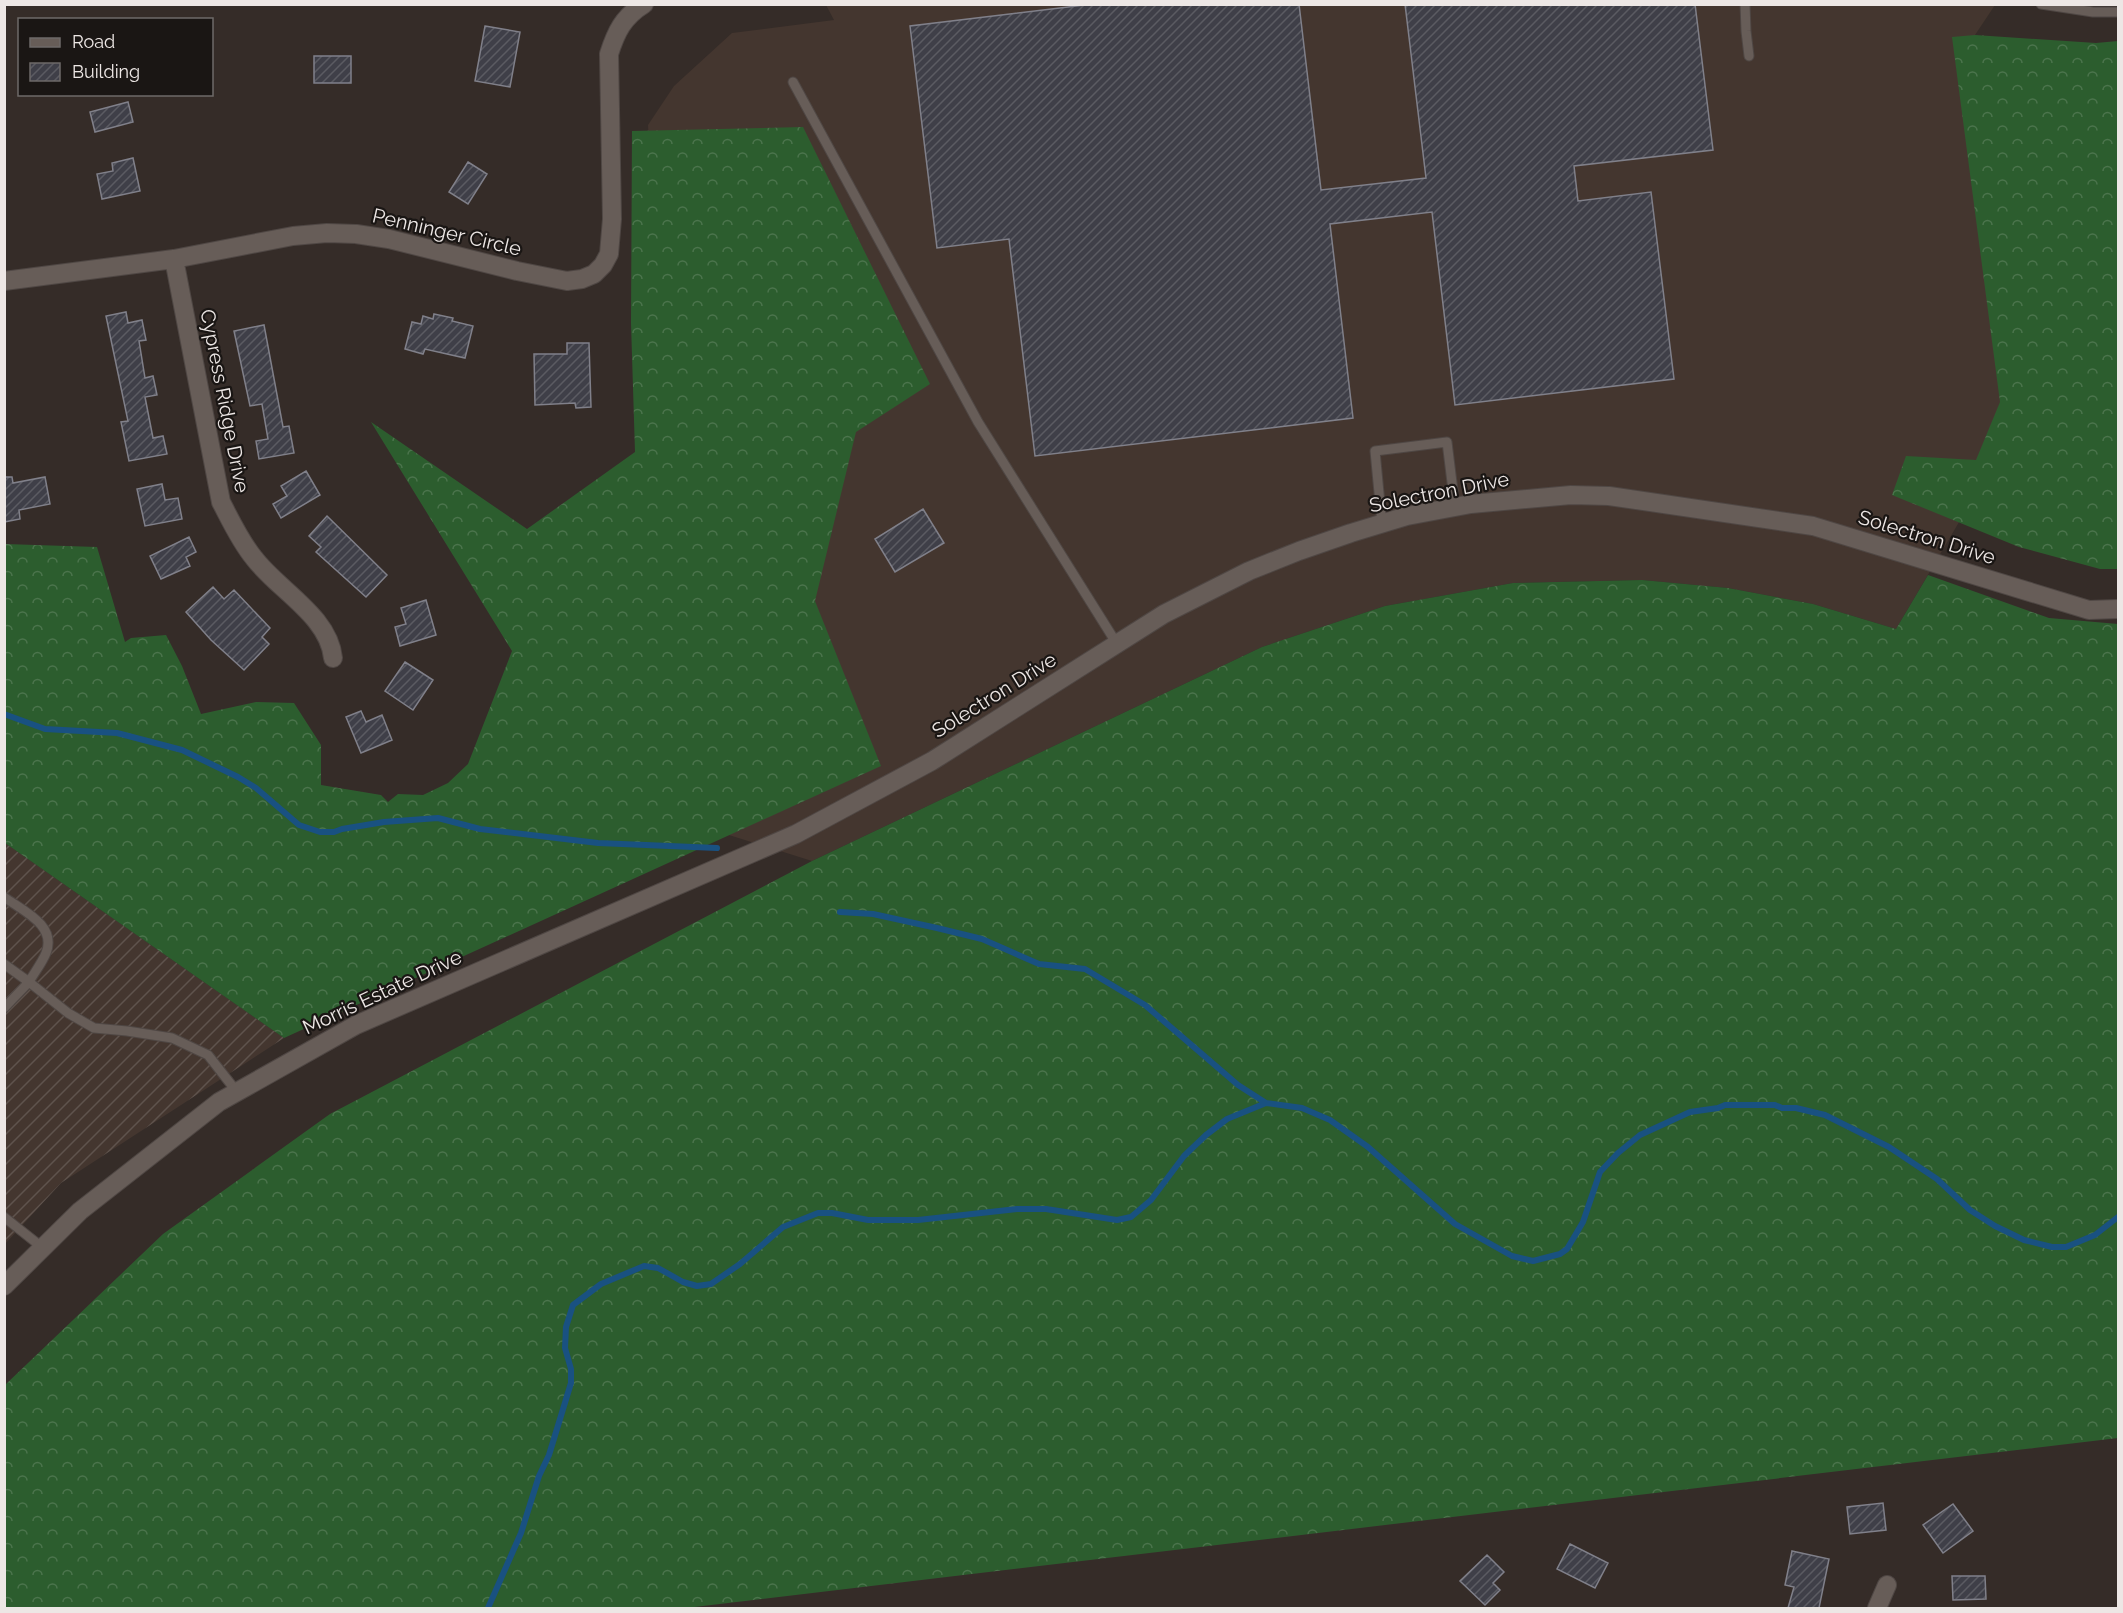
<svg xmlns="http://www.w3.org/2000/svg" width="2123" height="1613" viewBox="0 0 2123 1613" font-family="Raleway,sans-serif">
<style>
.built{fill:#44362f}
.industrial{fill:url(#industrial-furrows)}
.forest{fill:url(#forest-crowns)}
.lines{fill:none;stroke-linecap:round;stroke-linejoin:round}
.stream{stroke:#195181;stroke-width:6}
.building{fill:url(#building-hatch);stroke:#80808a;stroke-width:1.5}
.lane-casing{stroke:#4f4744;stroke-width:11}
.street-casing{stroke:#4f4744;stroke-width:20}
.lane{stroke:#675d58;stroke-width:9}
.street{stroke:#675d58;stroke-width:18}
.labels{text-anchor:middle;dominant-baseline:central;stroke-width:4.5;stroke-linejoin:round;paint-order:stroke}
.street-label{font-size:20px;fill:#ede7e5;stroke:#1a1614}
</style>
<defs>
<pattern id="industrial-furrows" width="10" height="10" patternUnits="userSpaceOnUse" patternTransform="scale(1.5)"><rect width="10" height="10" fill="#44362f"/><path d="M-1 1l2-2M0 10L10 0M9 11l2-2" fill="none" stroke="#5f534d"/></pattern>
<pattern id="forest-crowns" width="20" height="18" patternUnits="userSpaceOnUse" patternTransform="scale(1.5)"><rect width="20" height="18" fill="#2c5d2e"/><path d="M2 6a3 3 0 1 1 6 0M12 15a3 3 0 1 1 6 0" fill="none" stroke="#4b744c"/></pattern>
<pattern id="building-hatch" width="6" height="6" patternUnits="userSpaceOnUse" patternTransform="scale(1.5)"><rect width="6" height="6" fill="#3f3f48"/><path d="M-1 1l2-2M0 6l6-6M5 7l2-2" fill="none" stroke="#5b5b62"/></pattern>
</defs>
<rect width="100%" height="100%" fill="#352c28"/>
<path class="built" d="M826,5H1995L1975,35L2024,412L1896,629L1813,604L1728,588L1642,580L1513,583L1385,606L1262,647L812,861L649,810L658,327L648,125L674,86L732,33L834,20Z"/>
<path class="industrial" d="M5,843L284,1038L61,1183L5,1244Z"/>
<path class="forest" d="M1975,35L2096,43L2118,41V569H2100L2019,547L1892,495L1906,456L1976,460L2000,402L1952,37Z
M803,127L930,384L856,432L815,601L881,766L284,1038L5,843V544L97,547L125,642L131,638L166,635L182,666L201,714L256,702L294,703L321,745V785L381,795L388,802L398,794L423,795L448,783L468,764L512,651L371,422L527,529L635,452L631,323L632,131Z
M1928,575L2049,618L2118,624V1438L686,1608H5V1385L163,1234L330,1114L812,861L1262,647L1385,606L1513,583L1642,580L1728,588L1813,604L1896,629Z"/>
<g class="lines">
<path class="stream" d="M4,714L45,729L117,733L182,750L238,777L256,788L299,825L320,832H334L342,829L384,822L438,818L480,829L598,843L717,848
M840,912L873,914L937,928L982,939L1039,964L1085,969L1145,1005L1238,1085L1266,1103L1302,1108L1330,1120L1368,1147L1455,1224L1512,1256L1533,1261L1560,1254L1567,1249L1583,1222L1600,1172L1618,1153L1640,1135L1690,1112L1718,1108L1725,1105H1775L1782,1108H1796L1825,1115L1889,1147L1937,1179L1970,1210L1995,1226L2024,1240L2052,1247H2066L2095,1235L2118,1217
M488,1608L521,1533L539,1476L549,1455L571,1383V1369L565,1348L566,1327L573,1305L601,1284L644,1266L658,1268L683,1282L697,1286L711,1284L740,1264L783,1227L818,1213H832L868,1220H918L1017,1209H1046L1117,1220L1131,1217L1151,1200L1184,1156L1206,1135L1227,1119L1266,1103"/>
</g>
<path class="building" d="M1093,4H1299L1321,190L1426,178L1405,4H1695L1713,150L1574,166L1578,201L1651,192L1674,379L1455,405L1432,212L1330,224L1353,418L1035,456L1009,239L937,248L910,26Z
M485,26L520,32L510,87L475,81Z
M314,56H351V83H314Z
M128,102L133,122L95,132L90,112Z
M133,158L140,191L102,199L97,174L113,171L112,163Z
M468,162L487,174L468,204L449,192Z
M126,312L128,323L142,320L146,340L139,341L145,378L153,376L157,395L145,397L153,438L163,436L167,454L129,461L121,422L128,421L106,316Z
M434,314L453,318L452,321L473,326L465,358L425,349L423,354L405,349L412,322L421,324L423,316L433,319Z
M264,325L283,427L289,426L294,453L259,459L256,441L268,439L262,404L250,406L234,331Z
M567,343H589L591,407L576,408L575,403L535,405L534,354H567Z
M306,471L320,495L281,518L273,504L287,496L281,486Z
M4,477H12L13,483L45,477L50,504L19,510L20,519L4,522Z
M162,484L165,500L178,498L182,519L145,526L137,489Z
M923,509L944,543L895,572L875,539Z
M327,516L387,575L366,597L316,552L321,547L309,536Z
M189,537L196,552L186,557L190,566L161,579L150,556Z
M213,587L224,599L234,590L270,628L262,637L269,644L244,670L211,640L186,612Z
M426,600L436,635L400,646L395,627L406,624L401,608Z
M405,662L433,680L413,710L385,691Z
M361,711L366,722L382,715L392,740L361,753L346,717Z
M1883,1503L1886,1530L1850,1534L1847,1507Z
M1953,1504L1973,1531L1943,1553L1923,1525Z
M1570,1544L1608,1563L1595,1588L1557,1569Z
M1792,1551L1829,1559L1819,1608H1788L1794,1587L1785,1585Z
M1487,1555L1504,1572L1493,1583L1500,1590L1485,1605L1460,1581Z
M1952,1576H1985L1986,1599L1953,1600Z"/>
<g class="lines">
<defs>
<path id="lane" d="M1745,4L1746,31L1749,56
M2041,4L2093,12H2118
M793,82L978,422L1117,644
M1382,524L1375,451L1447,442L1455,507
M4,897C23,911 57,925 46,953C42,963 34,973 29,982L4,964
M4,1008L29,982L68,1013L94,1028L127,1031L172,1038L208,1055L237,1092
M4,1217L43,1248"/>
<path id="street" d="M174,259L221,502C231,521 240,541 254,558C278,590 329,616 333,658
M4,281L174,259L293,236L327,233L356,234L389,239L517,271L567,281L582,279L594,274L603,265L609,254L612,219L609,54C616,32 623,17 644,4
M4,1286L80,1211L219,1102L356,1025L796,834L932,761L1164,614L1249,571L1299,551L1351,533L1407,516L1471,504L1571,495L1609,496L1813,526L2089,610L2118,609
M1877,1608L1887,1585"/>
</defs>
<use href="#lane" class="lane-casing"/>
<use href="#street" class="street-casing"/>
<use href="#lane" class="lane"/>
<use href="#street" class="street"/>
</g>
<g class="labels">
<g class="street-label">
<text transform="translate(447 232) rotate(13)">Penninger Circle</text>
<text transform="translate(225 401) rotate(79)">Cypress Ridge Drive</text>
<text transform="translate(1439 492) rotate(-11)">Solectron Drive</text>
<text transform="translate(1927 537) rotate(17)">Solectron Drive</text>
<text transform="translate(994 695) rotate(-32)">Solectron Drive</text>
<text transform="translate(382 992) rotate(-25)">Morris Estate Drive</text>
</g>
</g>
<rect width="2123" height="1613" fill="none" stroke="#ede7e5" stroke-width="12"/>
<rect x="18" y="18" width="195" height="78" fill="#1a1614" stroke="#6e6a68" stroke-width="1.5"/>
<rect x="30" y="38" width="30" height="9" fill="#675d58" stroke="#6e6a68" stroke-width="1.5"/>
<text x="72" y="48" font-size="18" fill="#ede7e5">Road</text>
<rect x="30" y="63" width="30" height="18" fill="url(#building-hatch)" stroke="#6e6a68" stroke-width="1.5"/>
<text x="72" y="78" font-size="18" fill="#ede7e5">Building</text>
</svg>
